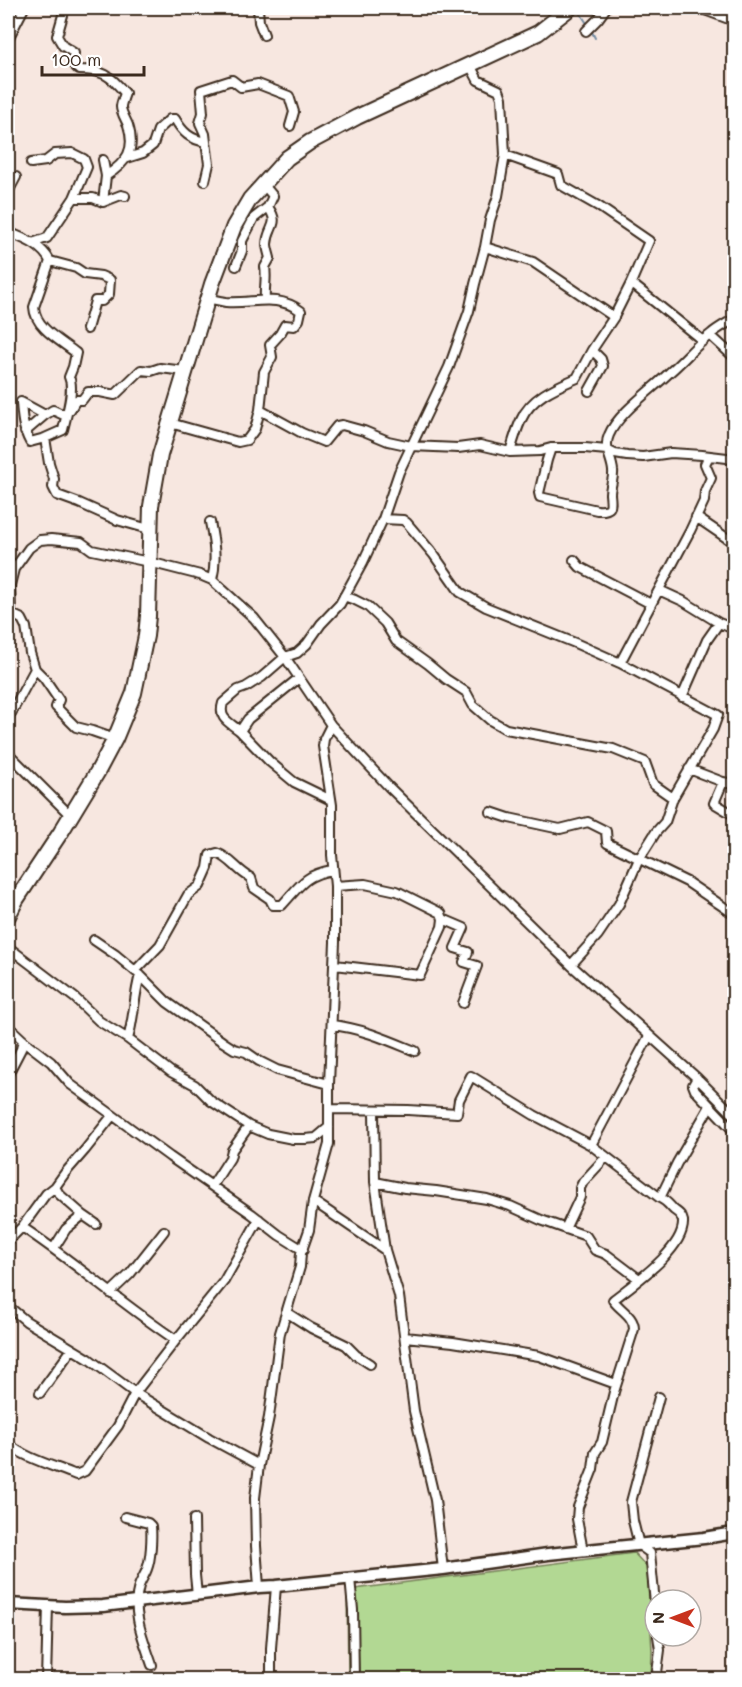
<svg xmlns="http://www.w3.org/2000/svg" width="742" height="1687" viewBox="0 0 742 1687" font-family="Mali,sans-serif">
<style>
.green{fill:#b2d893;stroke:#768158;stroke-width:1.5}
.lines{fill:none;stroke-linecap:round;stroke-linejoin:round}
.stream{stroke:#768da2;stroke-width:2}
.street-casing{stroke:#3b2a1e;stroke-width:12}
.secondary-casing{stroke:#3b2a1e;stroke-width:15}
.highway-casing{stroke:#3b2a1e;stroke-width:18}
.street{stroke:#fff;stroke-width:8}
.secondary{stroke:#fff;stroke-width:10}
.highway{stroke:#fff;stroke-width:14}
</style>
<rect width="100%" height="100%" fill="#f7e7e0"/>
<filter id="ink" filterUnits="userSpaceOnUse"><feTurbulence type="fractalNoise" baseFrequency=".0167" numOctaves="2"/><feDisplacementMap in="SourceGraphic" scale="12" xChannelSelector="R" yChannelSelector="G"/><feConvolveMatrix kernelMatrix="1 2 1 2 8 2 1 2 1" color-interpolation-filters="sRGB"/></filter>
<g filter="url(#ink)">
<path class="green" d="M634,1553L647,1567L652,1651L651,1679H348L347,1590Z"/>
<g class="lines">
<path class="stream" d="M577,8L588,25
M591,30L595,38"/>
<defs>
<path id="street" d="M65,8L57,36L63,46L74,53L73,64L79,70C103,70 110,75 125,93C124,97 121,103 121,107C121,112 126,120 128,125C136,150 127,162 106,176
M258,8L259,22L264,35
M699,8L734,21
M586,31L598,19L606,8
M8,39L24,8
M206,142L205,134L200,123L203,113L201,90L232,80L241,87L258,84L289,96L294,112L290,126
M505,155L558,174L561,185L598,206L649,241L631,283L614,317L592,350L577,378C556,387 531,397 521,420C516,431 513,442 510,452
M127,158L143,153L153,145L158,130L170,119H175C183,133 190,139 206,142L209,164L205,181
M103,160L106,176L103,202
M31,163L46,161L55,154L72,153L84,159L87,167L74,198L47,238L32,243
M8,192L16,177
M74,198H93L103,202L121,195L125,196
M8,232C24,239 41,244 50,261L34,307C35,328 61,341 76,353L73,367L69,377C75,389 66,416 63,430L45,438L30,442C23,429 22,417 21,402L45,415L53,410L66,416
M485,247L533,262L614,317
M50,261L76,268L85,274L101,276L110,280L109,294L102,301H95L87,329
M236,266L242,251V241L254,218L268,207L273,196L263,184
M631,283L703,341
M265,299C264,288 267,278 265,267L270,258C269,254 267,248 267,244C268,226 281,225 268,207
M710,335L734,357
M589,391L603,366L601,359L592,350
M70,410L76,400H82L88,392H100L115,395L141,370L151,371L160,368L185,371
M260,410L302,433L324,442L337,426L342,425L364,431L388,441L411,446L458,448L480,445L510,452L540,451L551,448H585L607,450L615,454L627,456L643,457L671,453L702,455L727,458L734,461
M170,423L238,442L247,440L255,429L260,410L264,372L272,357L270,345L280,334L285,325L294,326L299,320L301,311C276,293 254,304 226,302C220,301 214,300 208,298
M25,432L45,415
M45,438L49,463L54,479L53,487L57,495L79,503L117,520L149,529
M551,448L547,460L539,493L540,497L597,510C613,511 611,506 610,494C610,486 614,478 613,471C612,458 603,448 609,435C618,413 653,389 670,372C684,360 696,345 711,334C718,328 726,324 734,319
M696,517L734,543
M383,519L403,520L407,523L434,555L460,592L486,607L575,643L620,663L718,715L713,729L673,798L665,822L656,832L639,859L619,904L598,935L571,965
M210,522C214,542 217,560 212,580
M574,560L580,567L651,604
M659,590L683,601L719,623L707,640L682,697
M344,596L355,600L367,606L385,623L396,641L428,664L446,679L466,692L473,705L490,720L506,729L613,749L645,762L653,784L673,798
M719,623L734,629
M620,663L690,531L704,501L705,491L711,478L705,464L709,456
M299,678L248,719L240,731L270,762L294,782L331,800
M8,719L35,669
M240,731C229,722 218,719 223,703L238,690L246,687L262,677L285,657L297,653L307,644L321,624L340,604L363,562L383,519L399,472L449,367L469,311L475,284L485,247L490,220L498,196L505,155L502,98L499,90L478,80L470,65
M115,739L92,731L76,727L56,707L59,700L44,678L35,669L30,653L26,627L22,619L11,614L10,585L14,569L29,548L40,540L51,539L81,542L92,550L149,562L200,575L212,580L254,618L285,657L331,725L389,787L571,965L697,1078L734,1115
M8,753L71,816
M689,769L723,782L734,784
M723,782L714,803L734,815
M491,812L509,818L560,829L588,822L606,831L607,843L687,882L734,914
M335,886L365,884L397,891L441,913L443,919L442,927L420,975L335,965
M443,919L464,928L455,948L468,952L464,962L477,966L463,1003
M94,940L116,955L140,975L167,1002L223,1042L234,1049L246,1052L259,1061L277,1070L329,1084
M8,947L75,998L99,1021L128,1039L171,1072L195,1085L211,1101L249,1126L268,1134L293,1139H305L316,1138L329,1127
M135,971L160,945L188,895L200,886L208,868L210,855L217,853C232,859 236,870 251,878L254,888L270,899L273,905H282C300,886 304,875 332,870
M332,1025C361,1028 388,1040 415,1051
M8,1026L25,1042L51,1062L70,1084L170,1157L252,1214L279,1235L303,1250
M128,1039C134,1018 134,996 140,975
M8,1074L21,1049L23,1040
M697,1078L693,1085L695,1090L734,1131
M329,1109L408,1110L457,1113L459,1100L471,1076L534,1115L591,1145L660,1198C667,1201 669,1205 674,1210C678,1213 682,1215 683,1221C685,1249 633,1284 613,1300C620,1310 634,1316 634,1329L614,1392L602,1442L595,1453L593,1469L578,1507L577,1519L583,1551
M374,1110L375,1182L385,1250L399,1296L414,1411L435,1500L443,1569
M591,1145L649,1036
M375,1182L405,1188L436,1191L487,1199L510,1206L541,1220L586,1236L595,1250L606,1254L639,1279
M212,1186L230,1158L232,1150L249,1126
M660,1198L677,1163L710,1106
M313,1201L385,1250
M83,1215L96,1224
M22,1227C75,1262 123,1305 176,1340
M565,1229L580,1197V1188L583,1182L606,1157
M8,1241L22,1227L46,1194L55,1187L65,1173L85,1150L112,1116
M54,1248L66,1229L83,1215L59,1194L55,1187
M110,1293L130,1274L164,1231
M8,1306L26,1321L89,1359L135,1393L209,1438L259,1465
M286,1312L311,1328L346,1345L356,1355L370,1364
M405,1337L453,1342L539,1356L616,1384
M40,1393L72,1349
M8,1443C20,1456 53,1466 71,1473L76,1475L85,1471L118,1426L135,1393L176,1340L224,1281L259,1219
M125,1517L148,1523L151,1526C152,1537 151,1559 147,1569C145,1575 141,1580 139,1586C131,1612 144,1641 152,1665
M194,1519L195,1575L197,1595
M350,1578L353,1610L354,1680
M259,1587L256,1546L255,1498L259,1465L269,1417L280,1333L300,1267L301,1253L309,1230L313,1201L329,1144V1084L335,942V886L332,855V805L323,746L324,739L331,725
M655,1603L650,1553L639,1545L633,1521L631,1502L659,1397
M46,1680L48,1605
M271,1680V1648L276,1586
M656,1680L660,1650L658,1636"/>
<path id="secondary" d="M8,1604L65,1607L103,1606L259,1587L276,1586L443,1569L548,1554L704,1538L734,1533"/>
<path id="highway" d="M8,916L16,900L61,832L98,771L115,739L134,693L146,636L148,616L151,506L160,455L212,284L234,226L250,199L287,158L310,142L357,117L538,33L570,8"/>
</defs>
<use href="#street" class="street-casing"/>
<use href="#secondary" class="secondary-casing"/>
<use href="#highway" class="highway-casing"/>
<use href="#street" class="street"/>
<use href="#secondary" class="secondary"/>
<use href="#highway" class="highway"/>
</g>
</g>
<rect width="742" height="1687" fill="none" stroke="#fff" stroke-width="30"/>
<rect x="15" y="15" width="712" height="1657" fill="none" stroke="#3b2a1e" stroke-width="2" filter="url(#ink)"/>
<g transform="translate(673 1618) rotate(270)"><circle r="28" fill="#ffffff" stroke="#b1aaa5" stroke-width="1.5"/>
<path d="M0-4.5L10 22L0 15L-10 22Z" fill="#c8321e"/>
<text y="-9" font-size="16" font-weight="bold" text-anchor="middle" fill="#3b2a1e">N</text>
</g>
<path d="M42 66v9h102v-9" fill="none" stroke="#3b2a1e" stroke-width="3"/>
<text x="51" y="66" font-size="18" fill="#3b2a1e" stroke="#ffffff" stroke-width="4.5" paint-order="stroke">100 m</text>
</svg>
